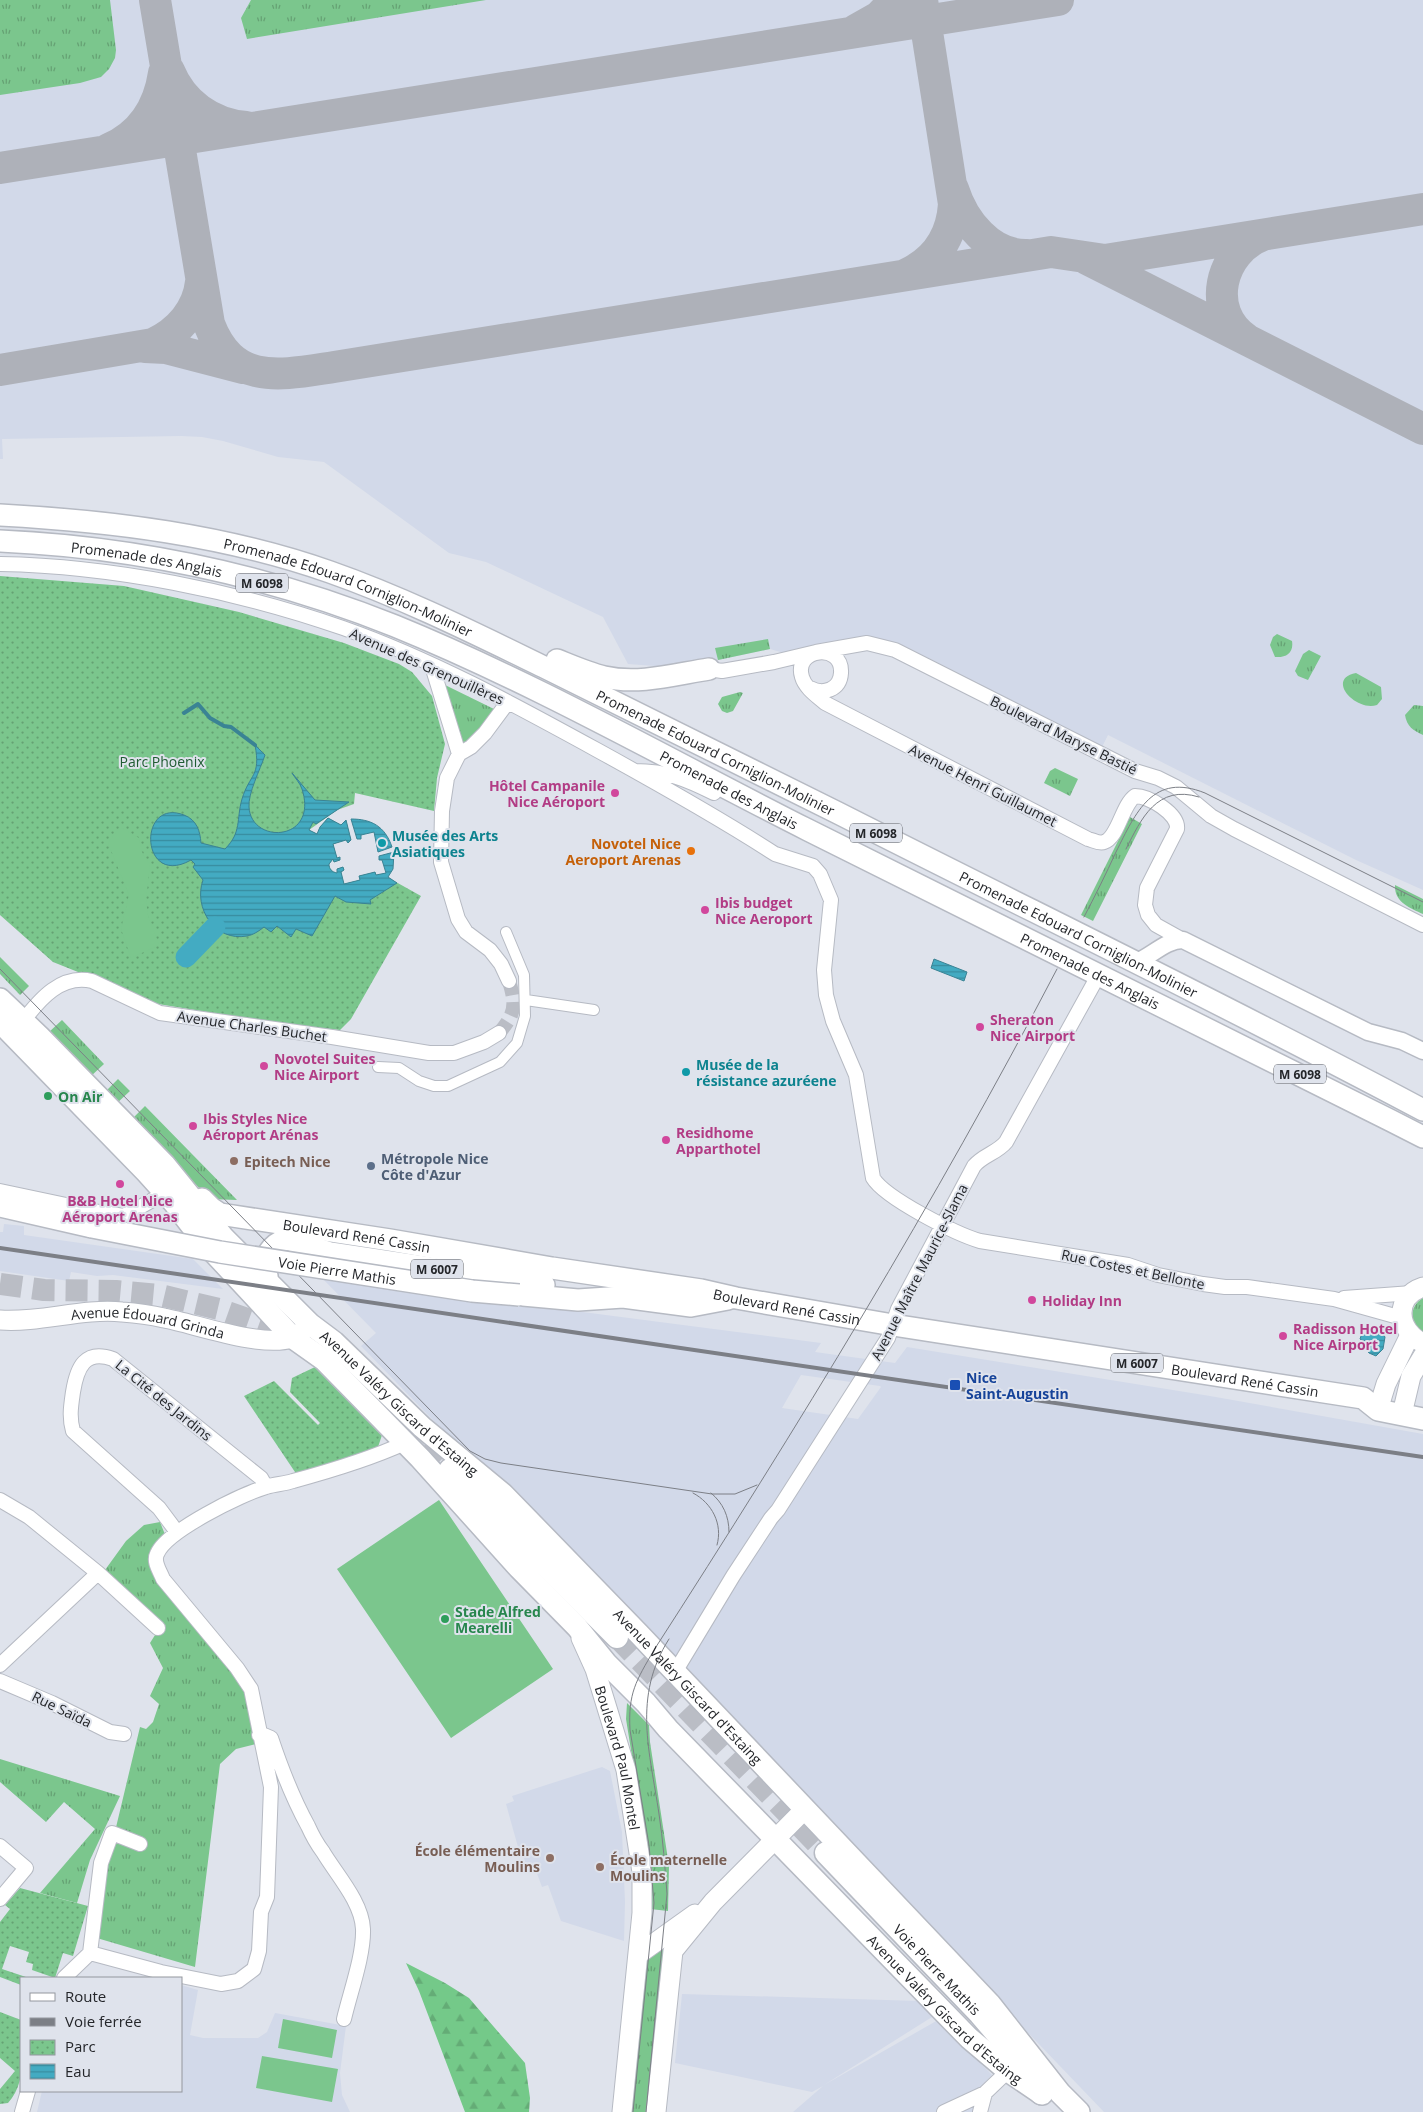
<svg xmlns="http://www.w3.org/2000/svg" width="1423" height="2112" viewBox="0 0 1423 2112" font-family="'Open Sans',sans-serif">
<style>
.built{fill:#d2d9e9;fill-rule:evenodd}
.grass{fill:url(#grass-tufts)}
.forest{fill:url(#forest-firs)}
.park{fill:url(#park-dots)}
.pitch{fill:#7bc68d}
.water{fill:url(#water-rules);stroke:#3a8394}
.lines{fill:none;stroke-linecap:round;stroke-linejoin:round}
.stream{stroke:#3a8394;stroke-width:4}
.river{stroke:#43abc2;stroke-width:21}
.taxiway{stroke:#aeb1b9;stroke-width:32}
.minor-tunnel{stroke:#babdc5;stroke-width:14;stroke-dasharray:14 7;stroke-linecap:butt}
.trunk-tunnel{stroke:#babdc5;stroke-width:22;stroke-dasharray:22 11;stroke-linecap:butt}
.pedestrian-casing{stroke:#b6bac3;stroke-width:12}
.minor-casing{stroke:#b6bac3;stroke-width:16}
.tertiary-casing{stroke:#b6bac3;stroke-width:19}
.secondary-casing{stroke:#b6bac3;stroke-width:21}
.primary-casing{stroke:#b6bac3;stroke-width:24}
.trunk-casing{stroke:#b6bac3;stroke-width:25}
.pedestrian{stroke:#fff;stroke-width:10}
.minor{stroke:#fff;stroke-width:14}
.tertiary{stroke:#fff;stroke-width:16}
.secondary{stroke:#fff;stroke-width:19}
.primary{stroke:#fff;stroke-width:21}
.trunk{stroke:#fff;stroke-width:22}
.tram{stroke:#7c7f86;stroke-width:1}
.rail{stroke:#7c7f86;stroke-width:4}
.primary-bridge-casing{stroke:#b6bac3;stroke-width:24;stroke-linecap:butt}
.primary-bridge{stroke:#fff;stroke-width:21}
.hotel-dot{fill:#d1479c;stroke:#dfe3ec;stroke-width:2}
.culture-dot{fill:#0f9aa8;stroke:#dfe3ec;stroke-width:2}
.food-dot{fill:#e8710a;stroke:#dfe3ec;stroke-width:2}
.leisure-dot{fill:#2e9e5b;stroke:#dfe3ec;stroke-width:2}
.education-dot{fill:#8d6e63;stroke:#dfe3ec;stroke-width:2}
.service-dot{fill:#5c6f8a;stroke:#dfe3ec;stroke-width:2}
.transit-dot{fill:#1a4fb4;stroke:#dfe3ec;stroke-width:2}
.labels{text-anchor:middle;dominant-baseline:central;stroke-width:4;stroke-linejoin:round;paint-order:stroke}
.shield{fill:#dfe3ec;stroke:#5c5f64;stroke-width:1}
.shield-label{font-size:12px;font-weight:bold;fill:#24262a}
.street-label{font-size:14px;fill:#24262a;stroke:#dfe3ec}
.park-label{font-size:14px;fill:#1f5c32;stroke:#dfe3ec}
.hotel-label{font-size:14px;font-weight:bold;fill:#b23c85;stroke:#dfe3ec;text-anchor:start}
.culture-label{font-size:14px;font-weight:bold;fill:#0d838f;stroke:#dfe3ec;text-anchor:start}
.food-label{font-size:14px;font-weight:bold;fill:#c56008;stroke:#dfe3ec;text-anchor:end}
.leisure-label{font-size:14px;font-weight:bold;fill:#27864d;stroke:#dfe3ec;text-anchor:start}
.service-label{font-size:14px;font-weight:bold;fill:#4e5e75;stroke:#dfe3ec;text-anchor:start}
.education-label{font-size:14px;font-weight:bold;fill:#785e54;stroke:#dfe3ec;text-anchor:start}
.transit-label{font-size:14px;font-weight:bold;fill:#164399;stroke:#dfe3ec;text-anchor:start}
</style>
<defs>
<pattern id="grass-tufts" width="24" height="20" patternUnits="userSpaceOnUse" patternTransform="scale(1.25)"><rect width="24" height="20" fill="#7bc68d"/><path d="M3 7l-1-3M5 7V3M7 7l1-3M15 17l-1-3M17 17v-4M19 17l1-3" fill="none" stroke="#65a173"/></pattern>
<pattern id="forest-firs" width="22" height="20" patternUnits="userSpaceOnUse" patternTransform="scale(1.25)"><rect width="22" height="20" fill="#74c989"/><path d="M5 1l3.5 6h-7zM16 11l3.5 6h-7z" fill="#64ac76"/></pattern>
<pattern id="park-dots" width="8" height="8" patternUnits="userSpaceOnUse" patternTransform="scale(1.25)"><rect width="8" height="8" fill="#7bc68d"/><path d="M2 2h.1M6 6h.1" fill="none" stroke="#65a173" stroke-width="1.8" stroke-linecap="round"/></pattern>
<pattern id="water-rules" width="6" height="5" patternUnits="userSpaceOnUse" patternTransform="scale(1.25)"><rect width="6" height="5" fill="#43abc2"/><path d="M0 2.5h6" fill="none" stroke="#388b9e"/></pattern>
</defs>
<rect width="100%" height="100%" fill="#dfe3ec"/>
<path class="built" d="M0,0H1423V890L1356,860L1108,735L1101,749L880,639L784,653L770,649L718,660L708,670L628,664L603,617L486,562L449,553L324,462L278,457L223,441L202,437L181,436L2,439L3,459H0Z
M4,1224L24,1226V1235L193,1259L223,1289L113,1275L97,1276L71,1272L69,1281L0,1271V1232H3Z
M318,1274L544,1307L821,1343L815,1352L895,1363L907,1347L1210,1396L1423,1434V2112H1104L502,1484L462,1450L361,1346L376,1333ZM801,1375L880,1386L881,1387L858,1419L782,1408Z
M602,1767L610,1771L622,1832L625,1902L624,1941L561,1921L548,1885L542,1887L535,1868L528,1870L520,1847H518L506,1804L514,1801L512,1796Z
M181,1985L198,1990L190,2035L203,2038H258L267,2032L275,2013L346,2026L340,2073L342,2095L350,2112H37L42,2091H181Z
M682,1994L919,2001L932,2017L824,2085L938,2020L992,2075L982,2085L973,2103V2112H793L823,2086L812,2092L675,2063Z"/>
<path class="grass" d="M0,0H110L116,50L115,58L109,69L101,77L80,83L0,95Z
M251,0H486L247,39L241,18Z
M1277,634L1292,641C1294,653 1286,658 1275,657L1270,645L1273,637Z
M768,639L770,649L718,660L715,648Z
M1309,650L1321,656L1308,680L1298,676L1295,671L1303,654Z
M1356,673L1381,687L1382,699L1377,705C1356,712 1325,679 1356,673Z
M443,684L494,709L484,727L464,745L461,744Z
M740,692L743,693L733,711L727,713L722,711L718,704L722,697Z
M1414,705L1423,706V735C1413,730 1407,727 1405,715Z
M1055,768L1078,779L1070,796L1044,783L1050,771Z
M1130,817L1142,824L1093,921L1081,915Z
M1395,885L1423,899V914C1410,908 1394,902 1395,885Z
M0,957L29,986L20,995L0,974Z
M62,1020L104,1064L90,1077L48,1033Z
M118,1079L130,1091L116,1104L105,1092Z
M145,1106L237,1200L210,1199L132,1119Z
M1423,1298V1333C1410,1323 1408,1307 1423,1298Z
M160,1522L166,1537L153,1554L248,1689L256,1744L236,1749L220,1764L195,1967L90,1936L140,1727L146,1729L153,1722L159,1704L150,1696L163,1668L150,1643L162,1624L105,1570L126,1541L144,1525Z
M627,1703L649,1725L650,1742L669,1866L668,1911L650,1909L649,1862L626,1719Z
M0,1759L120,1796L90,1860L77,1903L40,1893L95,1829L64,1802L46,1822L0,1782Z
M666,1938L648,2112H630L647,1958Z"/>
<path class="forest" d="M406,1963L445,1983L469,1998L525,2063L530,2098L529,2112H465L419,1991Z"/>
<path class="park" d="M0,576L124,586L239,612L344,643L399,664L412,672L432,696L445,744L437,778L434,811L355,793L354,804L337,810L309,830L317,834L320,827L328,818L341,825L346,820L351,840L348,843L346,840L333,844L337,858L340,857V860L334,862L333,859L329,864C329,869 332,872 337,873V869L343,867L344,870L341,872L344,884L360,880L359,876L375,872L376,875L386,873L387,877L421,896L351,1019L340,1030L275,1023L158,1004L53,962L0,915Z
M315,1367L382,1435L378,1447L297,1475L244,1396L274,1381L318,1425L320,1423L290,1392L292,1378Z
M20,1888L88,1906L73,1956L63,1953L55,1978L32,1970L33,1964L26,1962L29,1952L10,1946L2,1969L29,1978H21V1985L0,1977V1922L10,1909L5,1905Z
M0,2012L21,2020C21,2049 28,2081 8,2103L0,2104V2089L15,2071L0,2058Z"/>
<path class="pitch" d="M120,827L139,838C140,849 143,856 150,864L146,900L148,915L159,945L131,958L121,929L129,895L108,843Z
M439,1500L553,1669L451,1738L337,1569Z
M283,2019L337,2030L332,2058L278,2048Z
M262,2056L338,2069L332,2102L256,2088Z"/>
<path class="water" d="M255,745L265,755C260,770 248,793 249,807C251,845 319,842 302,789C300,783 295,778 292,773L315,800L349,802L316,824L313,822L309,830L317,834L320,827L328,818L341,825L346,820L351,840L348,843L346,840L333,844L337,858L340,857V860L334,862L333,859L329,864C329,869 332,872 337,873V869L343,867L344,870L341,872L344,884L360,880L359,876L375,872L376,875L386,873L382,860H379V856L394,852L393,869L388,877L397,883L370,900L371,904L346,902L335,896L312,936L296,929L291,937L277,926L271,932L264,927C259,931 253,935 247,936C215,942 193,908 203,880L193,867L195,864L191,860C140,889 137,797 184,815C197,820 200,831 201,843L225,849C242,832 236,820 242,799C250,773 261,777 255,745Z
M351,819C371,819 385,826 392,847L378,852L374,832L361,835V839H357Z
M934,959L967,972L964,981L931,968Z
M1368,1327L1379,1328L1385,1337L1383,1349L1376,1356L1369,1353L1366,1349L1368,1345L1360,1339L1362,1333Z"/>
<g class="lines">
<path class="stream" d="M184,713L198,704L210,718L224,726L231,727L255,745"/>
<path class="river" d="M186,957L215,927"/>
<path class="taxiway" d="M155,0L209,324C233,387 281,375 334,367L1051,252L1105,260L1423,209
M856,30L879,17L895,0
M169,71C182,103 211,124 246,127
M109,149C141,135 159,107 164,73
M0,168L1058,0
M953,189C963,221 990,256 1027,255
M1087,259L1423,429
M907,274C937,260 952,236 954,204L922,0
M1246,339C1205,311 1220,251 1263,235
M145,347L166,348L243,368
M0,370L153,344C179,332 198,310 201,282"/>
<path class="minor-tunnel" d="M499,1033C516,1013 516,1005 509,981"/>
<path class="trunk-tunnel" d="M0,1284L44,1290L116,1291L160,1295L219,1309L295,1336
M354,1376L450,1470
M617,1637L826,1853"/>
<defs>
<path id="pedestrian" d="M526,1000L594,1010
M378,1067L399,1068L419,1081L434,1086H448L500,1062L517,1043L525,1016L524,975L506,932"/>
<path id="minor" d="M0,564C112,566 237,591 343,628C431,659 515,705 597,750C657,783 718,817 775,854L813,866L820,874L831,900L824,970L826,995L833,1021L856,1075L873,1178C885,1198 956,1234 980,1241L1128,1265L1158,1275L1203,1284L1225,1287H1247L1334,1299L1402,1318
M432,666L459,754
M709,669L722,671L774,662L816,652L867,643L895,650L1135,771L1158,778L1176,787L1211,816L1234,829L1423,925
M810,688C823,695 840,690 841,673C843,642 793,648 802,677C805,688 817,696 825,703L1088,839C1093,840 1099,844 1104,842C1118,838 1122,805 1135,796C1149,796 1179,814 1177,829L1147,888L1145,905L1148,915L1156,925L1183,940
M508,702L485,733L471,747L459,754L447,778L442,811L441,862L458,919L466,932L490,950L501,964L509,981
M635,771C667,771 686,779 714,793
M23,1021C40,999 61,974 92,981L160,1013L332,1037L429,1053H454L484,1042L499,1033
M0,1191L104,1213L124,1216L165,1193
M1344,1298L1412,1293
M0,1500L29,1517L98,1573L0,1665
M177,1532L159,1508L73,1431C69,1417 71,1406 73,1392C77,1367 85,1349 113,1359L261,1478L266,1487
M98,1573L158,1628
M675,1672L733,1576L771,1518L778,1510L888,1338L898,1309L974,1166C983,1155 997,1153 1006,1142L1098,976
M0,1681L52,1703L110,1732L124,1734
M259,1735H264L271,1738C281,1768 292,1797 308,1826C312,1835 317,1844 323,1852C336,1874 362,1902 363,1929C364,1955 350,1993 344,2019
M0,1846L26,1868L0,1899
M90,1953L161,1972L221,1984L238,1981L254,1969L259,1951L261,1912L267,1897L271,1787L251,1689L237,1668L163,1579C160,1571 153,1562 157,1554C166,1531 242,1494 266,1487C275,1484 284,1484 293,1481C330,1471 370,1459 405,1443
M90,1953L101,1863L112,1833L140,1844
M64,1978L90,1953
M22,2112L28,2091
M944,2112L985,2093
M980,2112L985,2093L1008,2071"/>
<path id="tertiary" d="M1134,963C1151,957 1165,940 1183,940L1368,1032L1402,1041L1423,1051"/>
<g id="secondary">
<path d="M1423,1287C1393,1297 1397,1331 1423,1343"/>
<path id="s1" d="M0,1320C40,1323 82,1308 122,1312C136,1313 151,1315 164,1318C196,1324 261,1348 292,1338C298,1336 305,1328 310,1324"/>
<path d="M1378,1410L1386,1384L1410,1335"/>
<path d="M1402,1414L1411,1376L1423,1356"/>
<path id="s2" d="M581,1638L595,1669L626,1770L642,1872V1913L622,2112"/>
<path d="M639,1954L695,1914"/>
<path d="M656,2112L673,1951L713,1902L805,1809"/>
</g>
<g id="primary">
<path id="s3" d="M0,515C111,521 225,535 330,572C404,598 474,633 544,667C642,715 740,764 838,813C1033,912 1230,1007 1423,1110"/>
<path id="s4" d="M0,541C135,547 270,576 395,626C537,684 671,761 808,830C1013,933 1219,1033 1423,1137"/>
<path d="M557,660C572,666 588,673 604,677C639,685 676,674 709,669"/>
<path id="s5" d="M0,999L39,1036L165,1165L224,1238L310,1324L334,1342L422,1427L503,1494L639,1634L990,2004L1060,2093L1079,2112"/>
<path id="s6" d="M0,1022L147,1173L174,1203L203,1241L293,1338L324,1360L420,1458L519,1568L577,1627L607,1664L646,1703L668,1729L969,2038L1008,2071L1042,2094"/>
<path id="s7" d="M202,1199L211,1208L220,1214L390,1240L552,1268L701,1290L736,1298L893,1325L1363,1398L1378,1410L1423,1419"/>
<path d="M0,1206L92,1227"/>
<path d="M267,1276C260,1259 271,1244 287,1239L330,1253L544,1285"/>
<path d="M523,1295L578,1300L623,1297L691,1306L728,1299"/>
</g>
<g id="trunk">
<path d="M450,1470L617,1637"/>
<path id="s8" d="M826,1853L980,2014L1021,2062L1041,2093"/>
</g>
</defs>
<use href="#pedestrian" class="pedestrian-casing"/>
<use href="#minor" class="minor-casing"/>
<use href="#tertiary" class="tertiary-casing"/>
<use href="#secondary" class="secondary-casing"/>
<use href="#primary" class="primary-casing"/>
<use href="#trunk" class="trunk-casing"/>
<use href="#pedestrian" class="pedestrian"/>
<use href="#minor" class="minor"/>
<use href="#tertiary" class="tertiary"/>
<use href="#secondary" class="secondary"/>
<use href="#primary" class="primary"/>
<use href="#trunk" class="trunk"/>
<path class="tram" d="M1126,849C1141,819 1157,784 1199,797
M1084,917C1095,896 1106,874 1116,852C1136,812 1153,772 1205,793L1423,902
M0,969L470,1451L485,1459L501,1463L712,1494H735L757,1485
M693,1493C712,1503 723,1524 717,1545
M711,1493C723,1503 729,1516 729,1532
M633,2112L654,1903L649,1845L630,1730C628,1693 636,1681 654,1650C797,1428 935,1203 1057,969
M646,2112L667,1894C665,1867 663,1840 659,1814C650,1752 632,1697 669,1639"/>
<path class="rail" d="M0,1248L1423,1457"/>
<defs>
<g id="primary-bridge">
<path id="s9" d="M92,1227L220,1252L472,1291L519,1295"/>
</g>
</defs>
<use href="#primary-bridge" class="primary-bridge-casing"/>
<use href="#primary-bridge" class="primary-bridge"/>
</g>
<g class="hotel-dot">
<circle cx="615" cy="793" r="5"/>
<circle cx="705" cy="910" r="5"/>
<circle cx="980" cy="1027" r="5"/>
<circle cx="264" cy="1066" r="5"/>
<circle cx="193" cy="1126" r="5"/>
<circle cx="666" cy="1140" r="5"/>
<circle cx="120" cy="1184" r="5"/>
<circle cx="1032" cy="1300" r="5"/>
<circle cx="1283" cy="1336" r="5"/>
</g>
<g class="culture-dot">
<circle cx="382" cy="843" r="5"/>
<circle cx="686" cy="1072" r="5"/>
</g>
<circle class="food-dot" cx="691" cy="851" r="5"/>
<g class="leisure-dot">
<circle cx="48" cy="1096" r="5"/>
<circle cx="445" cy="1619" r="5"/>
</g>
<g class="education-dot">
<circle cx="234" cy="1161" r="5"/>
<circle cx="550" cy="1858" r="5"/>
<circle cx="600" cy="1867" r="5"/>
</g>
<circle class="service-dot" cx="371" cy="1166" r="5"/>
<rect class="transit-dot" x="949" y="1379" width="12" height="12" rx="2.5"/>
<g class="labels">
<g class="shield">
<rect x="236" y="573.5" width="52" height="19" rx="4"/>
<rect x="850" y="823.5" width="52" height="19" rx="4"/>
<rect x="1274" y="1064.5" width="52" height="19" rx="4"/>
<rect x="411" y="1259.5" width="52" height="19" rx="4"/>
<rect x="1111" y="1353.5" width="52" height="19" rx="4"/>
</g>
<g class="shield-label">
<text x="262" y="583">M 6098</text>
<text x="876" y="833">M 6098</text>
<text x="1300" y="1074">M 6098</text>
<text x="437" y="1269">M 6007</text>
<text x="1137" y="1363">M 6007</text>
</g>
<g class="street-label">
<text stroke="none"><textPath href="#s4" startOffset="148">Promenade des Anglais</textPath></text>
<text stroke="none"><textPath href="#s3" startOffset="358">Promenade Edouard Corniglion-Molinier</textPath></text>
<text transform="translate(427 666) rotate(24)">Avenue des Grenouillères</text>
<text transform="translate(1064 735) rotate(26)">Boulevard Maryse Bastié</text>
<text stroke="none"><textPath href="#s3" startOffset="762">Promenade Edouard Corniglion-Molinier</textPath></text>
<text transform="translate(983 785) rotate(27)">Avenue Henri Guillaumet</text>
<text stroke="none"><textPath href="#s4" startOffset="778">Promenade des Anglais</textPath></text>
<text stroke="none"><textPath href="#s3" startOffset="1168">Promenade Edouard Corniglion-Molinier</textPath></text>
<text stroke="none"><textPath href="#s4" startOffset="1182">Promenade des Anglais</textPath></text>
<text transform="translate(252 1026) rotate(8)">Avenue Charles Buchet</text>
<text stroke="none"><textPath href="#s7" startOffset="162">Boulevard René Cassin</textPath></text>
<text transform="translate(1133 1269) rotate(12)">Rue Costes et Bellonte</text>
<text stroke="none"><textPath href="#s9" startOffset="249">Voie Pierre Mathis</textPath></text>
<text transform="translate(919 1272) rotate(-63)">Avenue Maître Maurice-Slama</text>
<text stroke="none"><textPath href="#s7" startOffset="598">Boulevard René Cassin</textPath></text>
<text stroke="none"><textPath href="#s1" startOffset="149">Avenue Édouard Grinda</textPath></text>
<text stroke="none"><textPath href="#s7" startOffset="1062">Boulevard René Cassin</textPath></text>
<text transform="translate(164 1400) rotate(39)">La Cité des Jardins</text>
<text stroke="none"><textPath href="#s5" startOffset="569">Avenue Valéry Giscard d'Estaing</textPath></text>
<text stroke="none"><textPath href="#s5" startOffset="974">Avenue Valéry Giscard d'Estaing</textPath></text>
<text transform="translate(62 1709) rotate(26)">Rue Saïda</text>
<text stroke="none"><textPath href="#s2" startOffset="126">Boulevard Paul Montel</textPath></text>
<text stroke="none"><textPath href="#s8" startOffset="161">Voie Pierre Mathis</textPath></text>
<text stroke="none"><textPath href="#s6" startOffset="1368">Avenue Valéry Giscard d'Estaing</textPath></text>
</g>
<g class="park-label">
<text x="162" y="761">Parc Phoenix</text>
</g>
<g class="hotel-label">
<text x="605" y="785" text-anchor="end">Hôtel Campanile<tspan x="605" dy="16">Nice Aéroport</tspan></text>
<text x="715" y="902">Ibis budget<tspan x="715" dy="16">Nice Aeroport</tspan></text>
<text x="990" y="1019">Sheraton<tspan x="990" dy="16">Nice Airport</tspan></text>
<text x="274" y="1058">Novotel Suites<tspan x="274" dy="16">Nice Airport</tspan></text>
<text x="203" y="1118">Ibis Styles Nice<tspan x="203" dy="16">Aéroport Arénas</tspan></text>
<text x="676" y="1132">Residhome<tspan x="676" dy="16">Apparthotel</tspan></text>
<text x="120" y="1200" text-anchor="middle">B&amp;B Hotel Nice<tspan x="120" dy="16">Aéroport Arenas</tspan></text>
<text x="1042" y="1300">Holiday Inn</text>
<text x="1293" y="1328">Radisson Hotel<tspan x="1293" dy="16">Nice Airport</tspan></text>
</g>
<g class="culture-label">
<text x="392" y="835">Musée des Arts<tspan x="392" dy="16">Asiatiques</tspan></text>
<text x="696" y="1064">Musée de la<tspan x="696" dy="16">résistance azuréene</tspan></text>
</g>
<g class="food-label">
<text x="681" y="843">Novotel Nice<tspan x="681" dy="16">Aeroport Arenas</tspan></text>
</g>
<g class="leisure-label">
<text x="58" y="1096">On Air</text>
<text x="455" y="1611">Stade Alfred<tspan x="455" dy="16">Mearelli</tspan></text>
</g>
<g class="service-label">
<text x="381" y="1158">Métropole Nice<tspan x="381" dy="16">Côte d'Azur</tspan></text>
</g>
<g class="education-label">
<text x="244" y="1161">Epitech Nice</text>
<text x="540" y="1850" text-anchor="end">École élémentaire<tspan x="540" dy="16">Moulins</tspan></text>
<text x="610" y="1859">École maternelle<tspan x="610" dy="16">Moulins</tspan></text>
</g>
<g class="transit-label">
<text x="966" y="1377">Nice<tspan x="966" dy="16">Saint-Augustin</tspan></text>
</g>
</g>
<rect x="20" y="1977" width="162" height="115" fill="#dfe3ec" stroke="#94979e"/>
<rect x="30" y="1993" width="25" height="8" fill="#ffffff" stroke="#94979e"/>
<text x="65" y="2002" font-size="15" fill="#24262a">Route</text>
<rect x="30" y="2018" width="25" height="8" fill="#7c7f86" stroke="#94979e"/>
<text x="65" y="2027" font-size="15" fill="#24262a">Voie ferrée</text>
<rect x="30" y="2040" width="25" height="15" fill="url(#park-dots)" stroke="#94979e"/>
<text x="65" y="2052" font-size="15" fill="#24262a">Parc</text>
<rect x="30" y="2064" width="25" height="15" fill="url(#water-rules)" stroke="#94979e"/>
<text x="65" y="2077" font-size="15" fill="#24262a">Eau</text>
</svg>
